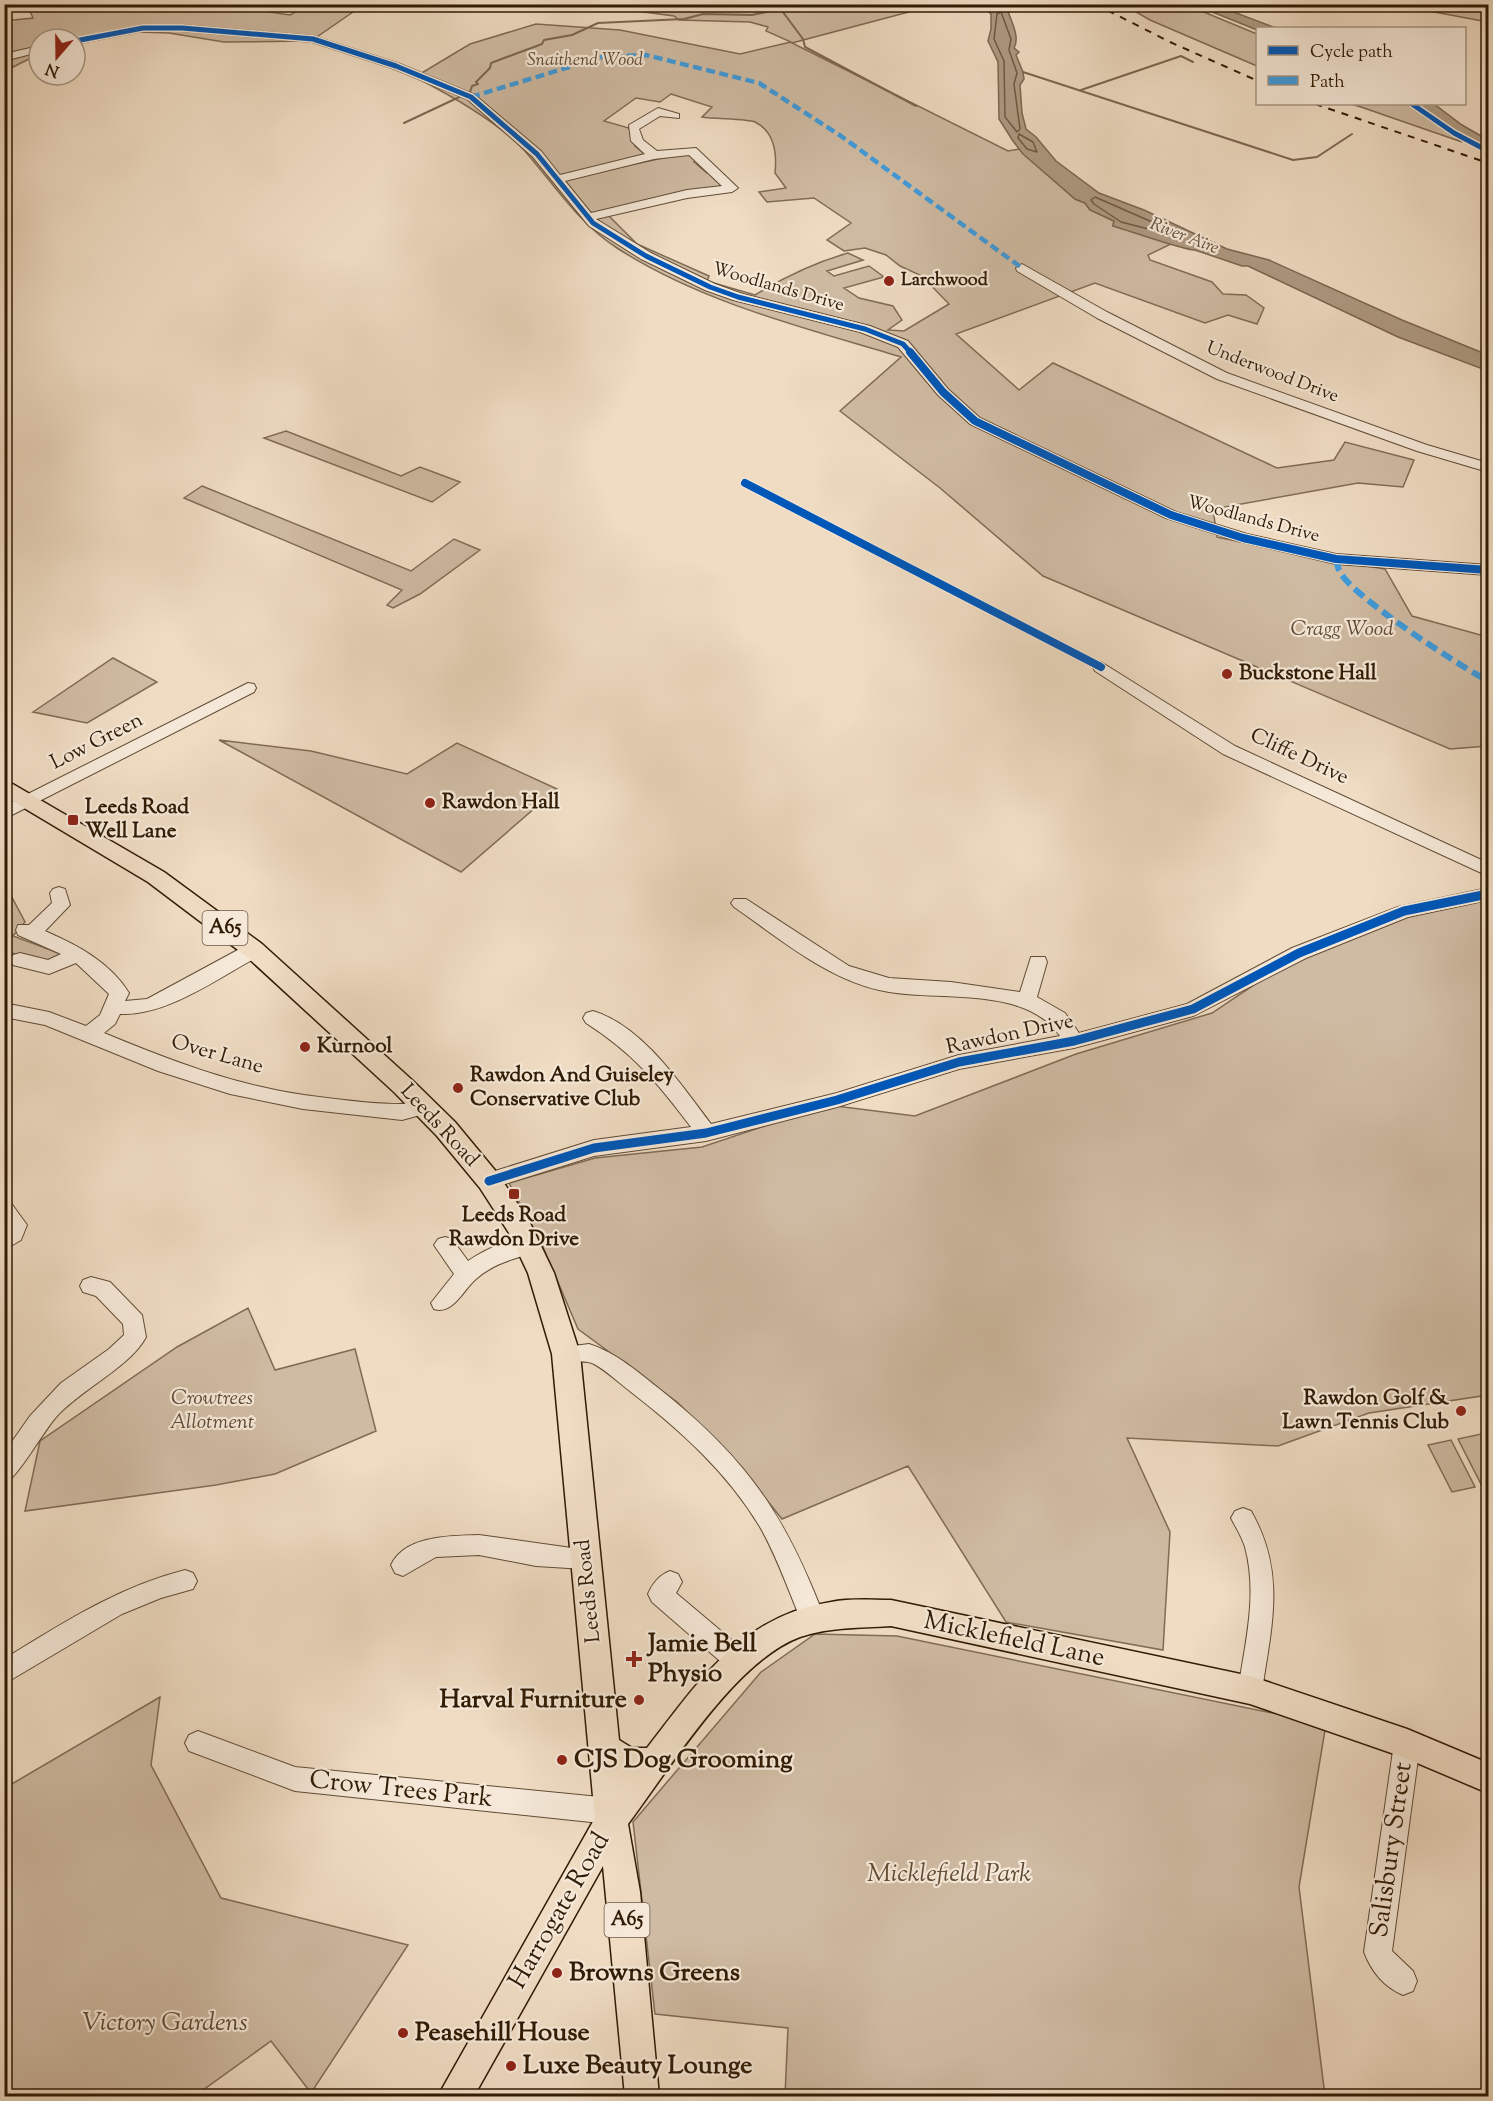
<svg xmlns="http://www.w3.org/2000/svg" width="1493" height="2101" viewBox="0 0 1493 2101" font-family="'Sorts Mill Goudy',serif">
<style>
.green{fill:#cfbba3;stroke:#806b54;stroke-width:1.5;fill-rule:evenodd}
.water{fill:#ae9a82;stroke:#7c6750;stroke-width:1.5}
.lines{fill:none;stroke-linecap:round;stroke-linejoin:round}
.shore{stroke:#6f5a43;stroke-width:1.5}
.stream{stroke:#7c6750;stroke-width:2}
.minor-casing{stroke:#604b34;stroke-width:2}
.major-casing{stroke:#301b04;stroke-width:3}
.minor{fill:#f5e8d8;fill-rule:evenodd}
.major{fill:#efdcc3;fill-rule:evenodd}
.rail{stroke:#301b04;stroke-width:2;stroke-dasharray:7 7;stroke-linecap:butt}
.quiet-far1{stroke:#3e9bdd;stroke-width:4.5;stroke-dasharray:9 4.5;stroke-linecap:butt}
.quiet{stroke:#3e9bdd;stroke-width:6;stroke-dasharray:12 6;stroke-linecap:butt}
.cycleway-far2-casing{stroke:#f5e8d8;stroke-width:8}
.cycleway-far1-casing{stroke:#f5e8d8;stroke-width:10}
.cycleway-casing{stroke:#f5e8d8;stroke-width:13}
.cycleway-far2{stroke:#0057b8;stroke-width:5}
.cycleway-far1{stroke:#0057b8;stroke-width:8}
.cycleway{stroke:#0057b8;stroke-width:9}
.poi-dot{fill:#8f2418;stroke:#f5e8d8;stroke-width:2}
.labels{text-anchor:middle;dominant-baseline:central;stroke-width:4.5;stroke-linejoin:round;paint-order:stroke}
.far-park-label{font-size:18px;font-style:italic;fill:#604b34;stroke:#f5e8d8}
.far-water-label{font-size:18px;font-style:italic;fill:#624e36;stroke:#f5e8d8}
.far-poi-label{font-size:18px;font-weight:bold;fill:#301b04;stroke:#f5e8d8;text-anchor:start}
.far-street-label{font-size:18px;fill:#301b04;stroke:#f5e8d8}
.shield{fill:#f5e8d8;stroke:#6b5844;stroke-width:1.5}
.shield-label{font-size:20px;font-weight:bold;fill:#301b04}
.park-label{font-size:21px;font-style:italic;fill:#604b34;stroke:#f5e8d8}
.poi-label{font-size:21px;font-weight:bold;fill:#301b04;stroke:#f5e8d8;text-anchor:start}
.street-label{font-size:21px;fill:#301b04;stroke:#f5e8d8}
.near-street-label{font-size:26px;fill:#301b04;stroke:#f5e8d8}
.near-poi-label{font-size:26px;font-weight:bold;fill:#301b04;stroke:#f5e8d8;text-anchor:start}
.near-park-label{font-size:26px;font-style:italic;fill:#604b34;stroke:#f5e8d8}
</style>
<rect width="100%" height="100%" fill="#efdcc3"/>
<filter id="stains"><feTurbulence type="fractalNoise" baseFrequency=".00333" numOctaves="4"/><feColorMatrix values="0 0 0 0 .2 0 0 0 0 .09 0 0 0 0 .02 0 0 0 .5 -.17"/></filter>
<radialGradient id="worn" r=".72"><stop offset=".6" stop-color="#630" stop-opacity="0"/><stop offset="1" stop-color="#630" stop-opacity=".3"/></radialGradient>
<path class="green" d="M27,4L102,5L111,11L169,5L214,4L290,15L308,5H363L311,41L224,42L169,33L138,32L75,44V39H39V54L5,71L4,21L33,18Z
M591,5H935L792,43L1008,151L1019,149L1075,199L1085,203L1090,210L1114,221L1113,226L1173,243L1148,255L1150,260L1212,282L1223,294L1246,295L1264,308L1257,324L1228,315L1205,323L1095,283L956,334L1019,390L1053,363L1277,468L1334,460L1345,442L1414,460L1403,487L1358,483L1213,509L1217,537L1329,560L1385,569L1412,616L1488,637V746L1450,749L1043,576L940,488L840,411L901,357C806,328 702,303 617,248C579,224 553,183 524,150C498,122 448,94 415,77L470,44L536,24L620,30L740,54L791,42L766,31L768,27L750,22L679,20L674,16ZM671,94L712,107L702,117C713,119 748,119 755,122C775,132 777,154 775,173L786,188L759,192L767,202L814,198L851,223L827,240L844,251L865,248L886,255L900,266L922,276L949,304L904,331L888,330L902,320L893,306L859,298L844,288L884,277L869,266L834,276L827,271L863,260L848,253C813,263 786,276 755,295L707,281L709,276L637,244L605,212L726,185L713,172L707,173L694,162L699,160L687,153L563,179L647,156L635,146L629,128L604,121L636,98L660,102Z
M1124,5H1187L1257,34V66L1150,20Z
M1397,5H1488V22Z
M1351,104H1406L1462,142L1361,107Z
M286,431L401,476L420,467L460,482L432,502L264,438Z
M202,486L411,571L454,539L480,550L420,594L393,608L387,605L402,590L184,498Z
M113,658L157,682L87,723L33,712Z
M219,740L311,751L407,774L457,743L557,789L461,872Z
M6,886L25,922L13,936L64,955L62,958L41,962L5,951Z
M1488,899V1395L1369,1413L1278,1446L1127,1438L1170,1532L1163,1650L1006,1622L908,1466L782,1519L731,1455L677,1402L578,1329L542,1245L509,1183L595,1158L702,1147L828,1105L915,1116L1076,1054L1212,1013L1291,960L1408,915Z
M248,1308L275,1370L355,1349L376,1431L275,1474L216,1485L25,1511L40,1441L177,1347Z
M1481,1434L1488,1449V1484L1482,1486L1458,1439Z
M1451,1440L1475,1487L1452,1492L1428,1445Z
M815,1634L897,1636L1326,1724L1299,1887L1325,2096H785L788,2028L655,2014L633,1822L761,1672Z
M160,1697L151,1765L221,1898L408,1945L311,2093L271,2041L199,2093L201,2096H5V1788Z"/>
<path class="water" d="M981,5H1006C1009,18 1021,36 1014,48L1019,52L1016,55L1023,72L1024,79L1020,85L1022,113L1026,129L1036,137L1056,161L1099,193L1144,210L1227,249L1269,260L1402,320L1488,355V371L1398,337L1248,266H1242L1195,250C1186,251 1127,230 1113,226L1114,221L1090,210L1085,203L1075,199L1023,154L1013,141L999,119L998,62L988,41L991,29V14Z
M1195,5H1215L1276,28L1257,30Z
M1416,104H1434L1462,125L1488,140V150L1455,133Z"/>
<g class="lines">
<path class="shore" d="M1001,12L1011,39L1009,50L1017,73L1014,84L1020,129L1017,132L1005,117L1004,61L994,39L997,14Z
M1019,134L1033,142L1037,152L1027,149L1018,138Z
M1095,197L1175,232L1176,236L1121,222L1094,204L1091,200Z"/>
<path class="stream" d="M777,4L803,39L805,47L916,106
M1023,72L1293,160L1317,157L1352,134
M1081,90L1181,56L1193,62
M404,123L470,92L472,86L478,84L476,82L490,68L491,63L542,44L544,40L572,35L598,23L684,19L703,14L752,15L780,9"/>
<defs>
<path id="minor" d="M143,25H182L313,36L400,64L475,95L541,151L560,175L645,154L631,141L629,125L658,108L679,114V118L660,116L639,129L643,140L657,151L696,148L738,188L732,192L687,198L596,219L651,253L715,284L743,294L870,326L908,341L948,389L980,418L1176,512L1247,534L1336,554L1488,565V575L1336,564L1238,541L1166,518L970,424L938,395L898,347L860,332L733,300L705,290L641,259L589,226L533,157L467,99L392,68L312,42L182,31H143L75,44V39H71ZM689,155L722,186L687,190L591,213L565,181L654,159Z
M39,46V52L4,61V54Z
M1022,264L1107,312L1227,373L1427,445L1488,463V472L1417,451L1217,379L1097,318L1017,271L1016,268Z
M1101,662L1235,746L1488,863V876L1223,754L1095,671L1093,667L1095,663Z
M248,683L254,684L256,688L254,692L4,819V806Z
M59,887L65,889L70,905L45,931C77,945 110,962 129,993L125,1001L147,999L247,945H261L263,950L261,955C219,977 168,1016 120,1014L115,1024L104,1033C169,1060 234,1085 304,1095C335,1099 369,1104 400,1104C411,1104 420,1098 431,1102L434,1107L431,1112L402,1120L303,1109L230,1094L158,1071L45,1025L4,1017V1003L49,1012L86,1026L100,1015L109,994L76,963L49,974L13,965L11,960L13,955L20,953L48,960L61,954L18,935L16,930L18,925H29L52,903L50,893L53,889Z
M1488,888V900L1408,917L1306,958L1193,1016L1074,1048L959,1069L837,1107L706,1141L594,1156L489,1189L482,1187L479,1181L482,1175L594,1140L691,1127C657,1082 634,1054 586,1023L583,1018L586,1013L593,1011C643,1026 681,1085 711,1124L837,1093L959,1055L1060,1036C1026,986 943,1001 889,992C830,982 782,940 734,907L731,903L734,899H746L849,966L889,978L951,982L1020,992L1031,957H1045L1047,962L1037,997L1065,1013L1079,1033L1187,1004L1292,948L1398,907Z
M4,1201L11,1203L27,1225L21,1240L4,1250Z
M445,1237L452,1239L468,1261C484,1250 516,1234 535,1240L539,1246L535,1252C514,1259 494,1263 476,1279C463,1290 453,1315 434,1309L431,1303L454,1274L434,1245L438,1239Z
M91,1277L110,1282L142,1315L146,1337C131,1366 82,1389 57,1416C44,1430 17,1479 4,1484V1453L30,1416L61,1383L109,1349L124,1335L123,1324L96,1296L83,1292L80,1286L83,1280Z
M589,1344C617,1353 639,1373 662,1391C749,1461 785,1515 825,1619L822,1627L813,1630L804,1627C789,1593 778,1558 760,1527C728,1473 680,1430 631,1392C619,1383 607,1371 594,1364C584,1359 570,1364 558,1360L555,1354L558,1348Z
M1243,1508L1251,1511C1286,1572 1272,1624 1262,1690L1259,1698L1250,1702L1241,1698L1238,1690C1245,1644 1258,1594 1245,1547C1242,1537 1236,1528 1231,1518L1235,1511Z
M479,1535L593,1551L597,1558L593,1565L585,1569L536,1566L479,1555L436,1557L403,1576L395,1573L391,1565C405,1535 451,1536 479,1535Z
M185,1570L193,1573L197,1581L193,1589L161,1598L122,1614L4,1684V1659C63,1623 118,1587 185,1570Z
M670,1571L678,1574L682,1582L676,1593L746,1652L749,1660L746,1668L737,1671L728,1668L652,1602L648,1594C653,1583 659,1575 670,1571Z
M198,1731L295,1767L610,1798L619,1802L623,1811L619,1820L610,1824L295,1791L189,1751L185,1743L189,1735Z
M1407,1732L1416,1736L1420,1744L1392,1951L1413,1971L1417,1981L1413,1991L1403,1995C1384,1987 1371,1971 1364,1952L1394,1744L1398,1736Z"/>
<path id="major" d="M4,779L164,872L262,944L412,1080L455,1122L498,1174L529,1221L554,1273L580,1354L619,1740L632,1748H647C699,1681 741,1616 831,1602C851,1598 872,1600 891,1600L1250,1676L1407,1729L1488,1763V1793L1403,1757L1250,1704L891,1626C860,1628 830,1627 800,1637C735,1661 670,1768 628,1824L640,1892L659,2096H625L603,1866L474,2096H438L595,1818L552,1354L528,1273L509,1233L480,1188L437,1136L394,1092L246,956L148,882L4,796Z"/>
</defs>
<use href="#minor" class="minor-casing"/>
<use href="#major" class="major-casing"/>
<use href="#minor" class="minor"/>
<use href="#major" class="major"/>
<path class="rail" d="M1095,4L1170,42L1258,81
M1315,104L1488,163"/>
<path class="quiet-far1" d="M471,97L602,57L646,55L759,83L841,136L1022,268"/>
<path class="quiet" d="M1336,559C1337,563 1338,569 1340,572C1353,597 1460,666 1488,681"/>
<defs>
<path id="cycleway-far2" d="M75,41L143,28H182L313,39L396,66L471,97L537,154L593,223L646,256L710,287L738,297L865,329L903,344L911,353
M1412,104L1454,133L1488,151"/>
<path id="cycleway-far1" d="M910,352L943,392L975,421L1171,515L1243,538L1336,559L1488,570
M745,483L1101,667"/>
<path id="cycleway" d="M489,1181L594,1148L706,1133L837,1100L959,1062L1074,1041L1193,1009L1299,953L1404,911L1488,894"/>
</defs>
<use href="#cycleway-far2" class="cycleway-far2-casing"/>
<use href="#cycleway-far1" class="cycleway-far1-casing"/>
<use href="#cycleway" class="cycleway-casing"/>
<use href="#cycleway-far2" class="cycleway-far2"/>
<use href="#cycleway-far1" class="cycleway-far1"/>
<use href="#cycleway" class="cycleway"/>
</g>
<g class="poi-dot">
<circle cx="889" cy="281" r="6"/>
<circle cx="1227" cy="674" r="6"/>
<circle cx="430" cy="803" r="6"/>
<rect x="67" y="814" width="12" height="12" rx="3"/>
<circle cx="305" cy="1047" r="6"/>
<circle cx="458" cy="1088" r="6"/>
<rect x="508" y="1188" width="12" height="12" rx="3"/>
<circle cx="1461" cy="1411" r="6"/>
<path d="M631 1650h6v6h6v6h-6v6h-6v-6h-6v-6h6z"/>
<circle cx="639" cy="1700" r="6"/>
<circle cx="562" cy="1760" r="6"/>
<circle cx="557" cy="1973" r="6"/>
<circle cx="403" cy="2033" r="6"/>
<circle cx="511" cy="2066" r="6"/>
</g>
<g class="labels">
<g class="far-park-label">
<text x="585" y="61">Snaithend Wood</text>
</g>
<g class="far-water-label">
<text transform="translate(1184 237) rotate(21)">River Aire</text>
</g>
<g class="far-poi-label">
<text x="901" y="281">Larchwood</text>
</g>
<g class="far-street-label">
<text transform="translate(778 288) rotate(16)">Woodlands Drive</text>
<text transform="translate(1272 373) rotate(21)">Underwood Drive</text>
<text transform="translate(1253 520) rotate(15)">Woodlands Drive</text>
</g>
<g class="shield">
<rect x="202.5" y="911" width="45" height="34" rx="4.5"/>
<rect x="604.5" y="1903" width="45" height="34" rx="4.5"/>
</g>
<g class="shield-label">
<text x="225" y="928">A65</text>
<text x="627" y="1920">A65</text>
</g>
<g class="park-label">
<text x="1342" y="630">Cragg Wood</text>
<text x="212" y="1399">Crowtrees<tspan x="212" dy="24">Allotment</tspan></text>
</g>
<g class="poi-label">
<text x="1239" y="674">Buckstone Hall</text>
<text x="442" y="803">Rawdon Hall</text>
<text x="85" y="808">Leeds Road<tspan x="85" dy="24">Well Lane</tspan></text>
<text x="317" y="1047">Kurnool</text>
<text x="470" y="1076">Rawdon And Guiseley<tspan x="470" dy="24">Conservative Club</tspan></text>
<text x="514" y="1216" text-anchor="middle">Leeds Road<tspan x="514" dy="24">Rawdon Drive</tspan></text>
<text x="1449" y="1399" text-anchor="end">Rawdon Golf &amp;<tspan x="1449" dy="24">Lawn Tennis Club</tspan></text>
</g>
<g class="street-label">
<text transform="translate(97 742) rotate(-27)">Low Green</text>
<text transform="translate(1299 757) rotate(25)">Cliffe Drive</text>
<text transform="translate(1010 1035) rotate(-12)">Rawdon Drive</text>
<text transform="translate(217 1055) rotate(16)">Over Lane</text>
<text transform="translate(439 1126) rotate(47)">Leeds Road</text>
<text transform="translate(589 1591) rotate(-96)">Leeds Road</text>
</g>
<g class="near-street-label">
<text transform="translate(1014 1640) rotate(12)">Micklefield Lane</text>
<text transform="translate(401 1790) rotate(6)">Crow Trees Park</text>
<text transform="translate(1392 1850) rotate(-82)">Salisbury Street</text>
<text transform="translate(560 1911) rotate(-60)">Harrogate Road</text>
</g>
<g class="near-poi-label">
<text x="648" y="1644">Jamie Bell<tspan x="648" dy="30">Physio</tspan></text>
<text x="627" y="1700" text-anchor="end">Harval Furniture</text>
<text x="574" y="1760">CJS Dog Grooming</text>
<text x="569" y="1973">Browns Greens</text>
<text x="415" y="2033">Peasehill House</text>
<text x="523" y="2066">Luxe Beauty Lounge</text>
</g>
<g class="near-park-label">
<text x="949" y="1874">Micklefield Park</text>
<text x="165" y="2023">Victory Gardens</text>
</g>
</g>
<rect width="1493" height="2101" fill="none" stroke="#efdcc3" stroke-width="24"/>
<rect x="6" y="6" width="1481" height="2089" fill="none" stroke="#301b04" stroke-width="3"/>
<rect x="12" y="12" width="1469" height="2077" fill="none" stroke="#301b04" stroke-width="1.5"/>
<rect x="1256" y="27" width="210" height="78" fill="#f5e8d8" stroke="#a69683" stroke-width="1.5"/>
<rect x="1268" y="46" width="30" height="9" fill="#0057b8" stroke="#a69683" stroke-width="1.5"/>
<text x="1310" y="57" font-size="18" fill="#301b04">Cycle path</text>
<rect x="1268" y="76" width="30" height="9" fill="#3e9bdd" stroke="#a69683" stroke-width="1.5"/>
<text x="1310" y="87" font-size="18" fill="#301b04">Path</text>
<g transform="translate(57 57) rotate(200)"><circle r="28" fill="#f5e8d8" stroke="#a69683" stroke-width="1.5"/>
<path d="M0-4.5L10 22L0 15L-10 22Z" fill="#8f2418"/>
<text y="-9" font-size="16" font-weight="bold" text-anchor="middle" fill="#301b04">N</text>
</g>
<rect width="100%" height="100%" filter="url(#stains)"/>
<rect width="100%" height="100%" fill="url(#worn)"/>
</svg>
